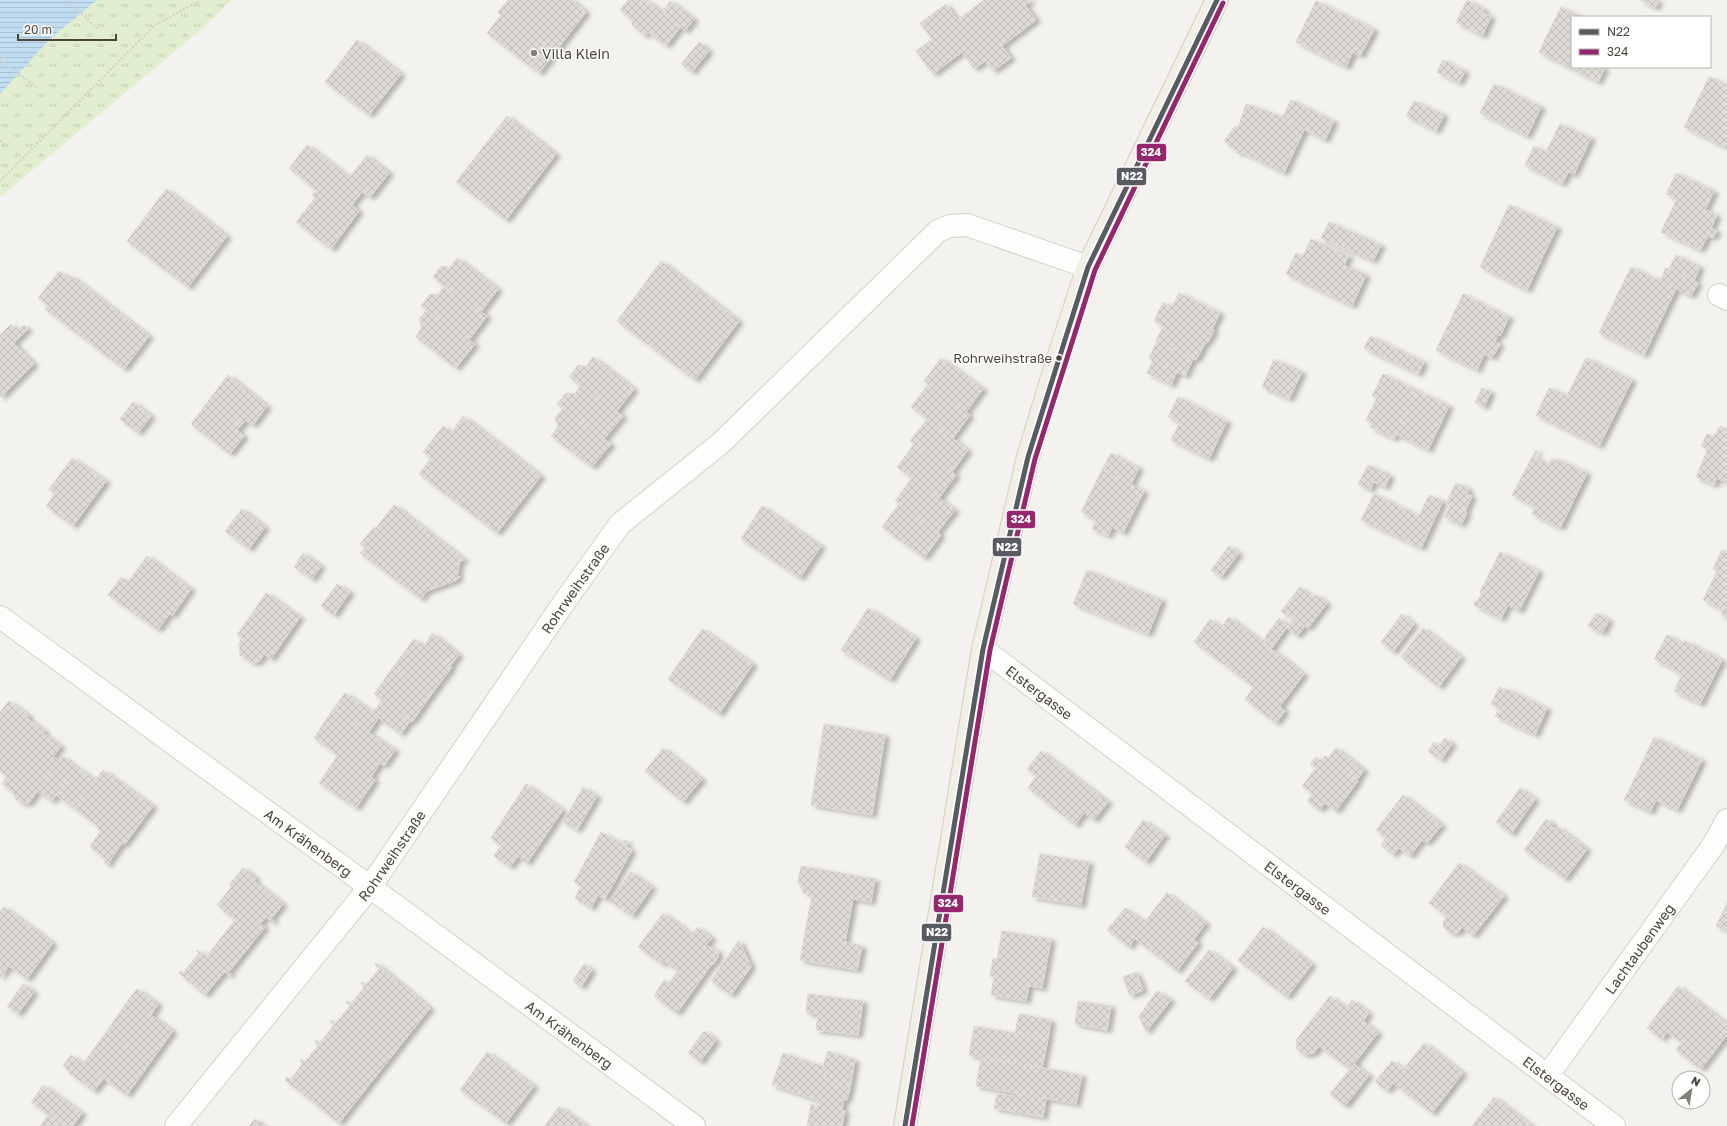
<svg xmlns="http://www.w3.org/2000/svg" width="1727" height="1126" viewBox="0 0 1727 1126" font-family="'Golos Text',sans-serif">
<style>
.grass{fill:url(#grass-tufts)}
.water{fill:url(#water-rules)}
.building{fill:url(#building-cross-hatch);stroke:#dcd9d4;filter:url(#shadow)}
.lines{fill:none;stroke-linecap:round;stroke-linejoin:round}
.minor-casing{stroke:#d2d0cb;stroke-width:24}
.major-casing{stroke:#d6cebb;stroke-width:24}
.path{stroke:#d3d2cc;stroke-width:2.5;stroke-dasharray:2 2;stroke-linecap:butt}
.minor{stroke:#fdfdfc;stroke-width:22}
.major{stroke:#f2efe6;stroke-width:22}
.bus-1-casing{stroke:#fff;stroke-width:8}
.bus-2-casing{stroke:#fff;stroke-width:8}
.bus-1{stroke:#595b62;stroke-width:5}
.bus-2{stroke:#95276e;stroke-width:5}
.poi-dot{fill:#868178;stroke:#fff;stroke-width:1.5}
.bus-dot{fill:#4b4439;stroke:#fff;stroke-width:1.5}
.labels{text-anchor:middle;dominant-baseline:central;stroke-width:3;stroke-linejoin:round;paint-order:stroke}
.bus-label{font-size:13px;fill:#4b4439;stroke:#fff;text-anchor:end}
.poi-label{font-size:14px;fill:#4b4439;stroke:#fff;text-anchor:start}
.street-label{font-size:14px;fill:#4b4439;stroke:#fff}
.line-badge{stroke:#fff;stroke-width:1.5}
.badge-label{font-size:11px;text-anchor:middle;font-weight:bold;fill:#fff}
</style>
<defs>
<pattern id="grass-tufts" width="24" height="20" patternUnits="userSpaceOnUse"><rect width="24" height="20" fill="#e1eecf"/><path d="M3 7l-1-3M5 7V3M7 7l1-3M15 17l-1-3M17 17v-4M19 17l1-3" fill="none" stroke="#c3cdb2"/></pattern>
<pattern id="water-rules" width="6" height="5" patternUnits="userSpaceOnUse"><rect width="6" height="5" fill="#c0ddf1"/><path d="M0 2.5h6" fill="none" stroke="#a6bfcf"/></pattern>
<pattern id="building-cross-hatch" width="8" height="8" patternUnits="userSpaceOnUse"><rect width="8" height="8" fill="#dedbd6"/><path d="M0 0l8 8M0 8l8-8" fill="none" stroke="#c0bdb8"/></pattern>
<filter id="shadow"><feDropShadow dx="4.5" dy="2.5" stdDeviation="2" flood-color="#0004"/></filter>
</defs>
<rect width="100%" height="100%" fill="#f4f2ee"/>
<path class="grass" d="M97,0H231L204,27L0,197V94L50,39Z"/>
<path class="water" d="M0,0H97L50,39L0,94Z"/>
<path class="building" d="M508,0H574L573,1L586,12L539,73L487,33L501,15L498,12Z
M628,0H646L681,26L666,46L648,32L645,36L631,24L634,21L620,10Z
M984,0H1032L1025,5L1036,20L1002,46L1011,58L993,71L985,61L974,69L962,52L933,74L916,51L932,39L920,23L946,4L957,20Z
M1467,0L1484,9L1473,31L1456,22Z
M1640,0H1659L1655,8Z
M670,1L694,19L685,31L662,12Z
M1316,1L1366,25L1360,37L1368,41L1360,56L1353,52L1346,67L1296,42Z
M1561,7L1581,17H1572V67H1605L1598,82L1539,52Z
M1482,12L1491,17L1482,36L1473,31Z
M1366,25L1374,30L1368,41L1360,37Z
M357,40L401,74L369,115L325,82Z
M699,42L709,51L692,72L681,64Z
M1443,60L1465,71L1459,83L1437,72Z
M1709,77L1727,85V142L1725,147L1684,127Z
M1494,84L1541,107L1527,136L1480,113Z
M1291,100L1334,121L1325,140L1282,118Z
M1414,101L1444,115L1436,131L1406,116Z
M1246,104L1272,113L1305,128L1284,173L1241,152L1240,154L1224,141L1235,126L1238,128Z
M507,116L556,154L506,220L456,182Z
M1560,124L1591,138L1574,174L1568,172L1562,184L1525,165L1534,146L1546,152Z
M307,145L372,195L370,197L362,192L352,205L359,211L331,249L296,222L315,198L312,195L316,190L289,168Z
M367,155L389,173L372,195L349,178Z
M1676,173L1714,191L1705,210L1717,215L1711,228L1717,231L1713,238L1708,236L1700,250L1661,232L1677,199L1666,194Z
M166,189L227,236L188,287L127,241Z
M1509,205L1557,227L1527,290L1480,267Z
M1329,222L1381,245L1373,261L1321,238Z
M1311,239L1349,256L1344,265L1366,275L1352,306L1286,274L1296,253L1303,256Z
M1676,255L1700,267L1694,281L1669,268Z
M457,258L498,289L481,312L433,277L441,266L450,268Z
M661,261L739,321L695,380L617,321Z
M1631,267L1676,289L1644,355L1599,333Z
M1666,268L1698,283L1691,296L1660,281Z
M59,271L69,279L71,276L149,336L124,369L45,309L48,305L38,298Z
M444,286L487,316L469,340L421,306L430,294L438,295Z
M1179,293L1220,313L1212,329L1214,330L1208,342H1206L1196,360L1156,341L1163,326L1154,321L1163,302L1172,307Z
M1463,294L1509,317L1500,336L1498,335L1495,342L1500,344L1492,358L1484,354L1477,370L1436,350Z
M427,310L475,344L456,368L416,337L422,327L419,319Z
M11,324L17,331L24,325L28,329L14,343L3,332Z
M3,332L34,364L0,398V335Z
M1370,336L1424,362L1418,374L1364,348Z
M1157,341L1193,359L1185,376L1149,358Z
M593,357L634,389L617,411L569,377L578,365L586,367Z
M941,358L983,389L966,412L924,381Z
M1586,358L1632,380L1599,446L1536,415L1549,388L1567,396Z
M1274,359L1302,372L1289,399L1262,387Z
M1153,360L1177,372L1171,385L1147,373Z
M1383,374L1416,390L1394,439L1370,427L1372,423L1366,420L1377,398L1372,396Z
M228,375L267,406L253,425L245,420L242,425L209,400Z
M928,384L970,415L953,438L911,407Z
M581,386L623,416L604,439L557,404L566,393L574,394Z
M1482,388L1491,392L1484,407L1475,402Z
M1416,390L1449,406L1428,450L1396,434Z
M1178,397L1227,421L1209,459L1171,440L1180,422L1168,417Z
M209,400L242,425L237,430L244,436L230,454L191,424Z
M133,402L151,416L138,433L120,419Z
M563,409L611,444L592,467L551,436L558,427L555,418Z
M463,416L541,476L497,533L419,474L431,458L423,452L443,426L451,433Z
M927,419L968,450L952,472L910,441Z
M1720,426L1727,430V483L1717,478L1714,485L1696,477L1708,449L1701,446L1707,434L1714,437Z
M914,444L956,475L939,498L897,467Z
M1536,450L1538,451L1534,457L1549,465L1552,458L1557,461L1558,459L1587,473L1560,528L1532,514L1535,507L1512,495Z
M1111,453L1139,468L1131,484L1102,470Z
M72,458L106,481L73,526L46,506L55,494L49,489Z
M1368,465L1379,470L1370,490L1358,484Z
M1102,470L1144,491L1123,533L1112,527L1108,536L1092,529L1096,520L1081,512Z
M1379,470L1390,476L1385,487L1374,482Z
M912,478L955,510L937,533L895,501Z
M1456,483L1469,489L1467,494L1472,496L1465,512L1446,503Z
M1374,494L1419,516L1429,495L1443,501L1421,548L1361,520Z
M899,504L941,535L924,558L882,527Z
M394,505L465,560L460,561L457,577L460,576L457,580L427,591L421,599L360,553L365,548L360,544L374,527L375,529Z
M1450,505L1467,513L1461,525L1445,517Z
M762,506L821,546L800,578L741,539Z
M242,509L265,527L249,549L225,531Z
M1229,546L1239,553L1221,577L1211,570Z
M1722,550L1727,553V618L1721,615L1724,610L1703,600L1717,571L1713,569Z
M1500,552L1539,571L1519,611L1508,605L1501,619L1474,605L1475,601L1477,602L1482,593L1480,592Z
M303,553L321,566L312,579L294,567Z
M147,556L191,589L172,616L170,613L158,630L108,595L121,577L128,582Z
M1087,570L1162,600L1148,634L1073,604Z
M337,584L350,592L334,615L321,606Z
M1300,587L1310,595L1293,619L1281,611Z
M266,593L300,617L271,659L264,654L260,661L253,663L240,655L239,643L242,639L237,635Z
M1310,595L1317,596L1327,603L1321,611L1307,601Z
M1307,601L1321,611L1308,628L1294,618Z
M868,608L916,638L890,680L841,650Z
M1596,613L1609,620L1602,633L1588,626Z
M1402,614L1414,624L1393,652L1381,642Z
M1229,617L1271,649L1246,681L1205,650Z
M1279,618L1288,626L1271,649L1265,645V637Z
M1294,618L1305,626L1297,636L1287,628Z
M1210,619L1222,628L1205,650L1194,642Z
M1423,628L1461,657L1439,687L1401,657Z
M702,629L753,664L719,714L668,679Z
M432,633L459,655L450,666L424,646Z
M1667,635L1683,644L1685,641L1722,660L1700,704L1674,691L1682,674L1654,659Z
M414,639L452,667L431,695L393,667Z
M1271,649L1304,674L1280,706L1285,711L1276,723L1245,699L1254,687L1246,681Z
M393,667L431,695L412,722L374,694Z
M1499,687L1507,691V689L1547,708L1535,735L1495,716L1500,708L1491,704Z
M345,693L379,717L369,732L333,709Z
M382,700L410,721L401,734L372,713Z
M9,701L29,716L27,718L45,731L43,733L61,746L53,757L59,761L29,803H21L15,798L13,792L2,784L7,776L0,771V712Z
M333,709L395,750L384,766L380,763L371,777L375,780L356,808L319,783L338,755L314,738Z
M824,724L885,735L872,815L811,805Z
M1654,737L1702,760L1677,810L1630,788Z
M1445,738L1452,744L1441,760L1428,751L1434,742L1439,746Z
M663,748L702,779L683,802L645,771Z
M1336,748L1364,770L1357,780L1328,758Z
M1041,751L1074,776L1051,806L1028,788L1036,776L1027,769Z
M62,756L76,767L52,801L37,791Z
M1325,756L1358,781L1336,811L1325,803L1320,810L1307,801L1313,793L1302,786L1316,768L1310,764L1316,757L1321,761Z
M76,767L95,780L74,808L56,795Z
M103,770L153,806L124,845L122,843L107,865L104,863L106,859L90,847L100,831L97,828L98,826L74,808Z
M1074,776L1108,802L1094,820L1084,813L1075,825L1051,806Z
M526,784L563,810L527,863L518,856L510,867L494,856L501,845L491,838Z
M583,787L597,796L577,830L563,822Z
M1520,788L1535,799L1511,834L1496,822Z
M1630,788L1656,800L1650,812L1624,800Z
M1403,795L1442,825L1427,843L1422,840L1410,856L1399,848L1393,855L1381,845L1386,838L1376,830Z
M1546,819L1553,824L1551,826L1556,829L1558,827L1587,849L1565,879L1524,850Z
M1143,820L1165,835L1146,862L1125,847Z
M601,832L622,844L624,840L628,842L625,846L632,850L605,899L598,895L591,908L575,898L581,886L574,882Z
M1040,854L1089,862L1081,905L1032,897Z
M1459,863L1504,896L1473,936L1462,927L1458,933H1451L1444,928L1443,922L1447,916L1429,903Z
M801,866L875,879L871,902L853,899L845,942L862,946L857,970L800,960L812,895L804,893L798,881Z
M243,868L256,878L254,881L283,904L271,919L274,921L273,923L266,917L260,924L265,927L229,972L231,974L230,976L206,957L235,920L217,905L232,886L229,885Z
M631,872L652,887L632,916L610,901Z
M1167,893L1206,923L1194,939L1198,943L1177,971L1133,937Z
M1727,903V931L1716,926Z
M4,907L53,943L27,979L9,966L0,978V912Z
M1125,908L1144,922L1133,937L1135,938L1129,947L1107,930Z
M663,913L692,934L698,927L712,938L706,945L718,951V957L713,965L712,964L677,1013L654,996L664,980L669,983L678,971L664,961L662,964L638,947Z
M1263,927L1312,964L1287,997L1238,960Z
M1002,931L1051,939L1042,988L1029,986L1026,1001L991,995L994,977L990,976L993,959H997Z
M739,940L751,967L731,995L711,981Z
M197,950L225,971L205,995L179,973L180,971L183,973L199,953L196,951Z
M1209,950L1233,968L1209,999L1185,981Z
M376,963L430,1008L339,1123L285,1080L287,1077L290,1080L303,1063L300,1061L301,1059L305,1062L318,1045L315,1042L316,1040L320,1043L334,1025L330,1022L332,1020L335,1024L350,1006L346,1002L347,1001L351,1004L364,987L361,983L362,982L366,985L379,969L375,965Z
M584,964L592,970L581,987L573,981Z
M1136,972L1143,990L1130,996L1123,977Z
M23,984L34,992L18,1014L7,1006Z
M1678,986L1727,1024V1035L1701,1069L1676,1050L1682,1042L1667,1032L1662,1039L1647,1028Z
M137,989L158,1004L151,1015L129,999Z
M1157,991L1171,1000L1146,1032L1139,1016Z
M808,994L863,1001L858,1035L816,1030L818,1014L806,1013Z
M1330,996L1346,1008L1352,1000L1369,1013L1363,1021L1378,1033L1350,1069L1319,1046L1314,1053L1304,1055L1297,1049L1296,1040Z
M129,999L173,1031L150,1063L106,1032Z
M1078,1001L1111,1006L1107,1030L1075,1024Z
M1019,1014L1051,1020L1048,1039L1015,1033Z
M974,1026L1048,1039L1042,1068L969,1055Z
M704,1031L716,1040L700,1062L688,1053Z
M106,1032L150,1063L127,1095L83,1064Z
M1424,1043L1463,1073L1432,1113L1393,1083Z
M828,1051L855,1060L850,1088L831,1084V1081L825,1078V1067L823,1066Z
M487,1052L534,1086L506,1123L460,1090Z
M783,1053L825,1067V1078L831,1081V1084L850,1088L847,1100L844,1099L842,1110L845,1111L842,1126H807L811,1104L818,1107L820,1101L772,1085Z
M71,1055L78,1060L70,1071L63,1066Z
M981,1057L1082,1075L1076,1104L976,1086Z
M78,1060L104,1078L94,1091L69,1073Z
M1392,1061L1404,1069L1387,1091L1375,1082Z
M1354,1064L1369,1075L1345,1106L1330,1094Z
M43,1085L82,1113L73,1126H65L31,1102Z
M997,1094L1017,1097L1018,1094L1046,1099L1043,1117L994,1108Z
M1494,1097L1531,1125L1530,1126H1472Z
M559,1106L587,1126H545Z
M49,1114L65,1126H40Z
M255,1119L264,1126H249Z"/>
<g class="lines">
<defs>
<g id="minor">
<path d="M1719,295L1727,299"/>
<path id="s1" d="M0,617L370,887L694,1126"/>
<path id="s2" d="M983,649L1614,1126"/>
<path id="s3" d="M1548,1075L1714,844L1727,820"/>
<path id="s4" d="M176,1126L370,887L565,601L620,524L721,443L938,231L950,226L967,225L1088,267"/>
</g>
<path id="major" d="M905,1126L983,649L1028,457L1058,358L1088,267L1217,0"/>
</defs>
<use href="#minor" class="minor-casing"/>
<use href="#major" class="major-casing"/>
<path class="path" d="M67,0L98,29
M0,59L36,87
M0,141L6,146
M0,181L155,25L201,0"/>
<use href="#minor" class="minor"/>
<use href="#major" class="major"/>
<defs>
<path id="bus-1" d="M905,1126L983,649L1028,457L1088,267L1217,0"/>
<path id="bus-2" d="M912,1126L990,650L1035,459L1095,270L1223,3"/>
</defs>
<use href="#bus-1" class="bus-1-casing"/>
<use href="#bus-2" class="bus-2-casing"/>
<use href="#bus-1" class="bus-1"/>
<use href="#bus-2" class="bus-2"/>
</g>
<circle class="poi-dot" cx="534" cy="53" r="4"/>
<circle class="bus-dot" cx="1059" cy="358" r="3.5"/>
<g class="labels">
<g class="bus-label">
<text x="1052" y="358">Rohrweihstraße</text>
</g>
<g class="poi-label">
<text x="542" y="53">Villa Klein</text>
</g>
<g class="street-label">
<text stroke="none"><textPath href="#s4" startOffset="670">Rohrweihstraße</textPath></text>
<text stroke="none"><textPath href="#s2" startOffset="71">Elstergasse</textPath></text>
<text stroke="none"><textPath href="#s1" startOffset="382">Am Krähenberg</textPath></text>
<text stroke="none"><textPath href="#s4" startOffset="346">Rohrweihstraße</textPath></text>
<text stroke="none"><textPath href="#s2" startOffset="395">Elstergasse</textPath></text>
<text stroke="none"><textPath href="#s3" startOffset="156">Lachtaubenweg</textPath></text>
<text stroke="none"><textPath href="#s1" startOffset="706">Am Krähenberg</textPath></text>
<text stroke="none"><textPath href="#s2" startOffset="719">Elstergasse</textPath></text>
</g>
</g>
<g class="line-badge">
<rect x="1136" y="143" width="31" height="19" rx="4" fill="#95276e"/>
<rect x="1116" y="167" width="31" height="19" rx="4" fill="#595b62"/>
<rect x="1006" y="510" width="30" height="19" rx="4" fill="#95276e"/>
<rect x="992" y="537" width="30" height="20" rx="4" fill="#595b62"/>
<rect x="933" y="894" width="31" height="19" rx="4" fill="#95276e"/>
<rect x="921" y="923" width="31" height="19" rx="4" fill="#595b62"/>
</g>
<g class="badge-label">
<text x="1151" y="156">324</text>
<text x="1132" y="180">N22</text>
<text x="1021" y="523">324</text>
<text x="1007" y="551">N22</text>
<text x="948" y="907">324</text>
<text x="937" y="936">N22</text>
</g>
<rect x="1571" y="16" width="140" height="52" fill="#ffffff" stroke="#b7b4b0"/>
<rect x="1579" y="29" width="20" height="6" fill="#595b62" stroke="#b7b4b0"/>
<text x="1607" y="36" font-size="12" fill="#4b4439">N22</text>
<rect x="1579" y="49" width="20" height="6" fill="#95276e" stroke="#b7b4b0"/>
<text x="1607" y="56" font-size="12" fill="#4b4439">324</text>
<g transform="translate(1691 1090) rotate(30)"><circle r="19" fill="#ffffff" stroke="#b7b4b0"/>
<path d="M0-3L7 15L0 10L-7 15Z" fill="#868178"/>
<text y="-6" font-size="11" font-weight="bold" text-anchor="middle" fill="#4b4439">N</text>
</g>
<path d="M18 34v6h98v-6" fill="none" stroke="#4b4439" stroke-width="2"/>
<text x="24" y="34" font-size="12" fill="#4b4439" stroke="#ffffff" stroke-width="3" paint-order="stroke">20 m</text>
</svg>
